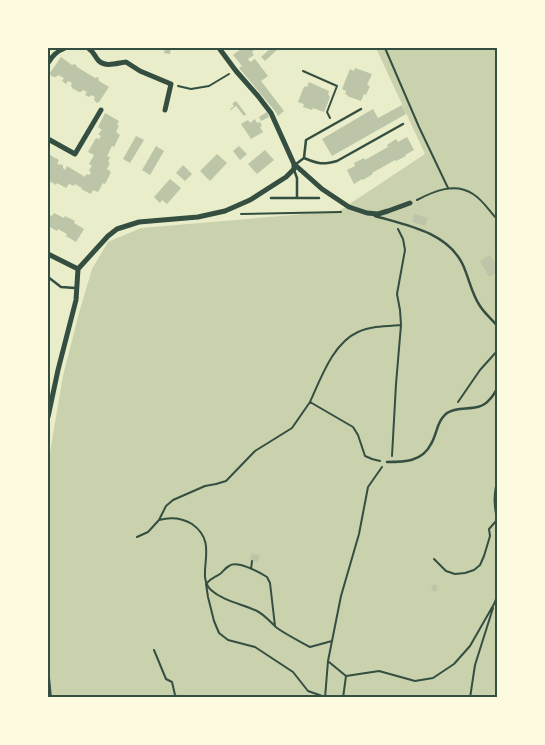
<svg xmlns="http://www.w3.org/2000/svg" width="545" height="745" viewBox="0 0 545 745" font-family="'Archivo Narrow',sans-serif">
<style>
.green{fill:#cad2ad}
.building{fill:#bcc5a7}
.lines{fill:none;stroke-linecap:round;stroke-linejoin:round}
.path{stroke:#344e41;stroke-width:2}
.service{stroke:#344e41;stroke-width:2.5}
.minor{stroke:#344e41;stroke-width:5}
.neatline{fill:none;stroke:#344e41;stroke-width:2}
</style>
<rect width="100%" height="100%" fill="#e9edc9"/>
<path class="green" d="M376,48H497V697H48V460L49,458L63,376L79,313L92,269L108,242L141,228L339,211L425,154Z"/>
<path class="building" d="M165,48H171L170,54L164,53Z
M242,48H257L252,52L254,55L248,59L250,62L255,59L268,76L261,81L284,111L278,116L275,111L239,68L242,66L233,55Z
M271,48H275L277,50L265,61L261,57Z
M61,57L72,65L75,64L77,67L95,78L98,77L99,81L109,87L99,102L97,103L94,100L95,97L91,95L89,97L85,95L87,92L83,90L81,92H79L72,88L71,85L72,83L68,81L66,84L62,81L64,78L58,75L56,77H54L51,76L50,73Z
M355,68L372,74L367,85L370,86L366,95L364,94L361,101L347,96L348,95L345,94L346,91L342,89L350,69L354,71Z
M309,82L329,91L328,95L330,96L329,100L324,112L313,108L312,110L303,107L304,104L298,102L303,89L305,86L307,87Z
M236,101L246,114L244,116L236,106L231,110L230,109L234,106L232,104Z
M402,105L406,114L332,156L322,139L373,109L378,118Z
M267,112L269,117L261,121L259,117Z
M105,113L119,121L117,125L119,126L116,132L120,135L114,147L112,146L107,156L110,157L108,162L110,163L107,169L111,172L105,184L103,183L98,192L93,190L91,194L81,189L82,188L75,184L74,186L69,184L66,188L57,183L56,185L48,180V156L49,157L50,155L59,160L57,164L63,165V168L65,170L67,166L85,177L86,174L89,175L91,173L89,170L92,166L89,164L94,155L88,152L96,138L99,139L101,136L98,134L102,130L98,127Z
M255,119L257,123L260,122L262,126L260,127L263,132L251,139L241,124L248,120L250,123Z
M136,136L144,140L130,163L123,159Z
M407,137L414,150L405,155L406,156L396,161L395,160L372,173L373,174L363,180L362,179L354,184L347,170L355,166L354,163L364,158L365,160L388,147L387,145L396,139L398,142Z
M156,146L164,151L150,175L142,170Z
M239,146L247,154L240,160L233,151Z
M265,150L274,160L257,174L248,164Z
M217,154L227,163L210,181L200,171Z
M183,165L192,174L185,181L176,173Z
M170,179L181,188L167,204L162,200L160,203L154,197Z
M54,213L64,218L65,216L75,221L74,223L84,229L76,242L66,236L67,234L58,229L57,231L48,226L49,222H48V214L52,216Z
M414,214L428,218L425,226L412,222Z
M490,255L498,268V272L489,277L480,261Z
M252,553L260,556L257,563L250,559Z
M436,584L438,590L433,592L431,586Z"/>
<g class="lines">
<path class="path" d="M385,48L419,127L448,188
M303,71L337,86L327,112L330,118
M178,86L191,89L209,86L229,74
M417,200C434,191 455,182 473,194C483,200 490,212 498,220
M241,214L341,212
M310,402C321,378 333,343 358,332C371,326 387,326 401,325
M458,402L480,370L498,350
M392,456L396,384L401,325L400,310L397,294L405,250L403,239L398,229
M498,478C493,495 494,507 498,524
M159,520C170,517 182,518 192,524C221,544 194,574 211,590C223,601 242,604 257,611C265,615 270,622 277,628C287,635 299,641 310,647L332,641
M137,537L148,532L159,520L166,506L173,500L205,486L216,484L226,481L255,451L292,428L310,402L353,427L358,435L365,456L372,459L380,461
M434,559L446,571L455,574L465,573L474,570L480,565L484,556L490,536L489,529L497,520
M251,569L252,561
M494,604L498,594
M275,626L270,583L267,577C259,572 237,560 229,566C225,568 223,572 220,574C214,578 211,578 206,584L208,597L214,621L219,633L228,640L255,647L293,672L308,691L325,697L333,698
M154,650L166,679L172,682L175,695L179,698
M329,662L346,676L379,671L415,681L433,678L454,664L470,646L494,604
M48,667L51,698
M325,698L328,661L341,596L359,534L368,487L382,467
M343,698L346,676
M470,698L475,665L493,608"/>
<path class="service" d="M304,158C318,164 323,165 337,161L403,124
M296,164L304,158L306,140L361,109
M294,170L297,178V198
M271,198H319
M375,216C406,225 446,232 462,263C469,277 471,293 480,306C485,314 492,319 498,327
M48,277L61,287L75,288
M387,462C404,462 422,462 431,444C434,439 436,432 438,426C440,421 443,416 447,413C460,404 478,414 490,399C494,395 496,391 498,386"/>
<path class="minor" d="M88,48C94,52 94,55 98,60C105,68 117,63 126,62L140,71L171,84L165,110
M219,48L236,71L258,96L271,113L294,164L322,189L349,207L367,213L378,214L388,211L410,203
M48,63C52,56 57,51 65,48
M48,139L75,154L101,110
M48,254L78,269
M48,417L58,370L76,300L78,269L108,236L117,229L139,222L198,217L225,211L250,200L286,177L294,169V164"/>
</g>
<rect width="545" height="745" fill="none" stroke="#fefae0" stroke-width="98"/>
<rect x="49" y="49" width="447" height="647" class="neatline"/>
</svg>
